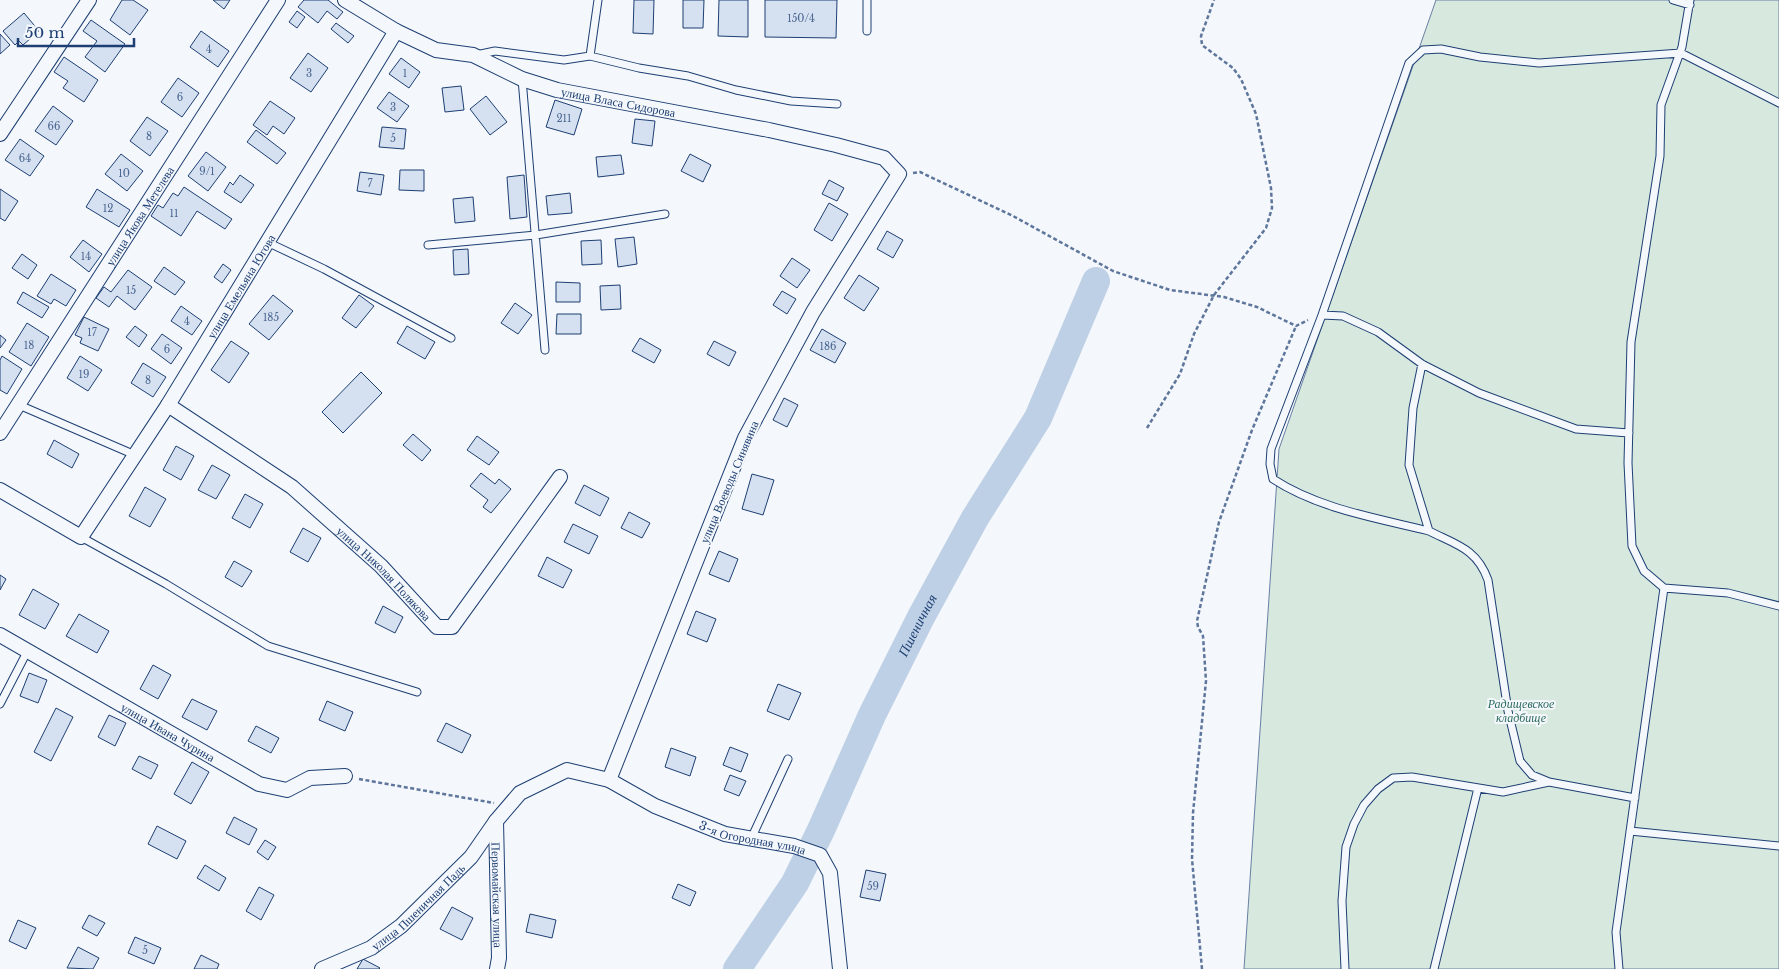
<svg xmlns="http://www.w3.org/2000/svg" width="1779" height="969" viewBox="0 0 1779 969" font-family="'Libre Baskerville',serif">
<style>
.green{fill:#d7e8df;stroke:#687fa3}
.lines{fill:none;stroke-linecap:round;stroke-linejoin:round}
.river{stroke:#bed0e5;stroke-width:28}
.building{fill:#d5e0f0;stroke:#1d3f73}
.lane-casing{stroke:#1d3f73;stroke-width:9}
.street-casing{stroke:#1d3f73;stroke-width:16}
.path{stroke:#5e769c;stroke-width:2.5;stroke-dasharray:4 2.5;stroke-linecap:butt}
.lane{stroke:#f4f7fb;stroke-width:7}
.street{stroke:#f4f7fb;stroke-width:14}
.labels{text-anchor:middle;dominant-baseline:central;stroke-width:4;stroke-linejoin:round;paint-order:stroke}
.number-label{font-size:10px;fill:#4b6792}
.street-label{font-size:12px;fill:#1d3f73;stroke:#f4f7fb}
.park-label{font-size:12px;font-style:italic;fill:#2c6c60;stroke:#f4f7fb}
.water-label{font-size:14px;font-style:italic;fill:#1d3f73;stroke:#f4f7fb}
</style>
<rect width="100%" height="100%" fill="#f4f7fb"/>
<path class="green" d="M1436,0H1779V969H1244L1279,449Z"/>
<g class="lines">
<path class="river" id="s1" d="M737,969L795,883L821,830L872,715L921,617L975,518L1038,418L1096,281"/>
</g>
<path class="building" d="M122,0H133L148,10L130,35L110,20Z
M213,0H230L224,9Z
M304,0H328L343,12L337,19L327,11L318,23L298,7Z
M634,0H654L653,34L633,33Z
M683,0H704L703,28H683Z
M719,0H748V37L718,36Z
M765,0H837L836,38L765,37Z
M297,11L305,17L297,28L289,22Z
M24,13L39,31L23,45L19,41L15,45L3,31Z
M91,20L125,44L105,72L85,57L97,41L83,31Z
M336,23L354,36L348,43L331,29Z
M201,31L229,51L218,67L190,47Z
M0,34L10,45L0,54Z
M308,53L328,68L311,92L290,78Z
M64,57L98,80L84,102L63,88L68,81L54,72Z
M401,58L420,72L409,88L389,74Z
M178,78L199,93L182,117L161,102Z
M461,86L464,110L445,112L442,88Z
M389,92L409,106L397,122L377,108Z
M486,96L507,122L490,135L470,109Z
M555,100L582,109L574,135L546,127Z
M270,101L295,118L284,134L273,126L267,135L253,125Z
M53,106L73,121L56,145L35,131Z
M147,117L168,131L150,156L130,141Z
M635,119L655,121L652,146L632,143Z
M382,127L406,129L404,149L379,147Z
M256,130L286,153L277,164L247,142Z
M20,139L44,156L30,176L5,160Z
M206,152L226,167L208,191L188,176Z
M121,154L143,171L127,191L105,174Z
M690,154L711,165L703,182L681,171Z
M621,155L624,174L598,177L596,157Z
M400,170H424V191L399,190Z
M360,172L384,175L381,195L357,191Z
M240,175L254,185L241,203L224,192L230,182L233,185Z
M524,175L527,217L510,219L507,177Z
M829,180L844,188L837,201L822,194Z
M184,187L232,219L225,229L197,211L181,236L151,216L158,205L163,208L173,193L178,196Z
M0,189L18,201L5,221L0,218Z
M97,189L130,210L119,227L86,207Z
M570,193L572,213L548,215L546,196Z
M473,197L475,221L455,223L453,199Z
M829,203L848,214L832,241L814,230Z
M887,231L903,240L893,258L877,249Z
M634,237L637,264L618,267L615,239Z
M83,240L102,254L89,272L70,257Z
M601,240L602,264L582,265L581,241Z
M468,249L469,274L454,275L453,250Z
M22,254L37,265L28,279L12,268Z
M792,258L810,270L797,288L780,276Z
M223,264L231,270L222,283L214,277Z
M164,267L185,282L175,295L154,281Z
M128,270L152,287L135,310L117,296L109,307L96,298L104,287L111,292Z
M51,274L76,290L66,306L54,299L51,304L37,296Z
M859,275L879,288L864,311L844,298Z
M556,282L580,283V302H556Z
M620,285L621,309L601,310L600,286Z
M782,291L796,299L787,314L773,305Z
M23,292L49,307L42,318L17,303Z
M273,295L293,311L269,340L249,324Z
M359,295L374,306L356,328L342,318Z
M515,303L532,315L518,334L501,323Z
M181,306L202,321L192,335L171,321Z
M557,314H581V334H556Z
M84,317L109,329L98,351L80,343L82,338L75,335Z
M27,323L49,337L31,366L9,352Z
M135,326L147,335L139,347L126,337Z
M407,326L435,342L425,359L397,343Z
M822,329L846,343L835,363L810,350Z
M162,334L182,348L171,364L151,349Z
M0,335L6,340L0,348Z
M640,338L661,350L654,363L632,351Z
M231,341L249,353L229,383L211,370Z
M714,341L736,352L729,366L707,354Z
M2,356L22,369L7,394L0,390V360Z
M80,356L102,370L88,391L67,378Z
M143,363L166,377L153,397L131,383Z
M361,372L382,393L343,433L322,412Z
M784,398L798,405L787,427L773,420Z
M413,434L431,450L422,461L403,445Z
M477,436L499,452L489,465L467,450Z
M54,440L79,454L72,468L47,454Z
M176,446L194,456L181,480L163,470Z
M212,465L230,475L216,499L198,490Z
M481,473L495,484L499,479L511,489L491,513L483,507L488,500L470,486Z
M752,474L774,480L763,515L742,509Z
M584,485L609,498L600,516L575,503Z
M145,487L166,499L150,527L129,516Z
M245,494L263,504L250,528L232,518Z
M629,512L650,523L642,538L621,528Z
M573,524L598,536L589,554L564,542Z
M303,528L321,538L308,562L290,552Z
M719,551L738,559L729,582L709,574Z
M547,557L572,570L563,588L538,576Z
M234,561L252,571L242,587L225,577Z
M0,575L6,579L0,590Z
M33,589L59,604L45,629L19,615Z
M383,606L403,617L395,633L375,623Z
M696,611L716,619L707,642L687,634Z
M79,614L109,631L97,653L66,636Z
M153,665L171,675L158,699L140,689Z
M29,673L47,680L38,703L20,696Z
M778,684L801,693L789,720L767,711Z
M192,699L217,711L207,730L182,717Z
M327,701L353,712L345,731L319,720Z
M56,708L73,717L51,761L34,752Z
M109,715L126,723L115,746L98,737Z
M446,723L471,735L462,753L437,741Z
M256,726L279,738L271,753L248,741Z
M730,747L748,754L741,772L723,765Z
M671,748L696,757L690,776L665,767Z
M139,756L158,765L151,779L132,769Z
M192,762L209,772L191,804L174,794Z
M730,775L746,781L739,796L724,790Z
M234,817L257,829L249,845L226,833Z
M157,826L186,841L177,859L148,844Z
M265,840L276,847L268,860L257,852Z
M205,865L226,878L219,891L197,878Z
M866,870L886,874L880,901L860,897Z
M678,884L696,892L690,906L672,898Z
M259,887L274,895L261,920L246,911Z
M452,907L473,918L462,940L440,929Z
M530,914L556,920L552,938L526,932Z
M89,915L105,923L97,936L82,928Z
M18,920L36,928L26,949L9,941Z
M135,937L161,948L154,964L128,953Z
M78,947L99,958L93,969L67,968Z
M201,955L219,964L217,969H194Z
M363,959L380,968L379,969H357Z"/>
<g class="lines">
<defs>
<path id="lane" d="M867,0V31
M1673,0L1690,5
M476,55L495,51L564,60L590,56L598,0
M590,56L639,68L688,76L736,90L791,101L837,104
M522,79L545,350
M267,242L324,269L451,338
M428,245L536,235L665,214
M1322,315L1343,316L1378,332L1422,364L1479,393L1576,429L1629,433
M1422,364L1413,408L1409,465L1429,531C1457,545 1477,549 1488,580L1508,711L1520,761L1532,775L1549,782
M19,405L135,455
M1429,531C1377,518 1319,509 1273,479L1270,464L1271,449L1322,315L1409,63L1423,50L1441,49L1480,57L1539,63L1681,53L1779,103
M81,537L166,584L268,646L417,692
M1664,588L1728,593L1779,606
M0,704L28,650
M1630,831L1779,846
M751,839L788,759
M1345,969L1342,901L1346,847L1354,824L1364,805L1378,789L1393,778L1412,777L1503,792L1549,782L1635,798
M1434,969L1478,788
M1619,969L1616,932L1664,588L1644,571L1632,546L1628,463L1631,342L1660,156L1661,105L1682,47L1690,0"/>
<g id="street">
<path id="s2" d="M345,0L396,31L436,50L473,55L522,79L557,90L769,130L836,145L884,158L899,174L813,312L745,438L609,780"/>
<path d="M0,134L89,0"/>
<path id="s3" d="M168,405L292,487L381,566L437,627H452L560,477"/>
<path id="s4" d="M0,433L278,0"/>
<path id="s5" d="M0,490L81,537L168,405L396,31"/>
<path id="s6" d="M0,635L259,784L287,790L310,778L345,776"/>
<path id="s7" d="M496,821L499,958L497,969"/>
<path id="s8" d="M322,969L371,948L401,926L471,857L496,821L520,793L567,770L609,780L655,806L725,834L794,846L820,855L830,873L840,969"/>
</g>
</defs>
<use href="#lane" class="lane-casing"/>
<use href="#street" class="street-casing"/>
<path class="path" d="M913,173L920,172L1013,216L1113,271L1170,290L1224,297L1257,307L1296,326L1308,320
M1147,428L1180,374L1194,334L1214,295L1266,228L1272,208L1271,188L1256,114L1241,79L1233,68L1202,45L1201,36L1214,0
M359,779L494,803
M1202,969L1192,859L1193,813L1206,681L1203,636L1198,627L1197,621L1219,522L1252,430L1296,326"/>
<use href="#lane" class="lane"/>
<use href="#street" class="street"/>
</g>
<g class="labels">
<g class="number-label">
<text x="801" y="18">150/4</text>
<text x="209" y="49">4</text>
<text x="309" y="73">3</text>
<text x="405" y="73">1</text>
<text x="180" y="97">6</text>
<text x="393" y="107">3</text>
<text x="564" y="118">211</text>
<text x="54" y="126">66</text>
<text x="149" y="136">8</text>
<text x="393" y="138">5</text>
<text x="25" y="158">64</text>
<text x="207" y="171">9/1</text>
<text x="124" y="173">10</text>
<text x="370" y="183">7</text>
<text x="108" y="208">12</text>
<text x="174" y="213">11</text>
<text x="86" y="256">14</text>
<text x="131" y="290">15</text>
<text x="271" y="317">185</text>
<text x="187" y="321">4</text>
<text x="92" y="332">17</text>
<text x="29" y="345">18</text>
<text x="828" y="346">186</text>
<text x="167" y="349">6</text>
<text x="84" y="374">19</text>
<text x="148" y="380">8</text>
<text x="873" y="886">59</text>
<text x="145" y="950">5</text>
</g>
<g class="street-label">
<text stroke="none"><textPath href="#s2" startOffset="295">улица Власа Сидорова</textPath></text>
<text stroke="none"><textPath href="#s4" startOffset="258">улица Якова Метелева</textPath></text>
<text stroke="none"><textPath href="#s5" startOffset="391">улица Емельяна Югова</textPath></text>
<text transform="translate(729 482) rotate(-67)">улица Воеводы Синявина</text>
<text stroke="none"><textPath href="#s3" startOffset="275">улица Николая Полякова</textPath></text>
<text stroke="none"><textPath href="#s6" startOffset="194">улица Ивана Чурина</textPath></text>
<text stroke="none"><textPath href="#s8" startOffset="521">3-я Огородная улица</textPath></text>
<text stroke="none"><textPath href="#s7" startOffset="74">Первомайская улица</textPath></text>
<text stroke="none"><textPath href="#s8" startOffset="116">улица Пшеничная Падь</textPath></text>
</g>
<g class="park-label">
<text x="1521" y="703">Радищевское<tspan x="1521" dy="14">кладбище</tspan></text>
</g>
<g class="water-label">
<text stroke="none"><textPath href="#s1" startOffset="389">Пшеничная</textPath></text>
</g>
</g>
<path d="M18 38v8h116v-8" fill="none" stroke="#1d3f73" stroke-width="2.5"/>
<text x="25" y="38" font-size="15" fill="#1d3f73" stroke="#f4f7fb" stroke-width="4" paint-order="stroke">50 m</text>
</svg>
